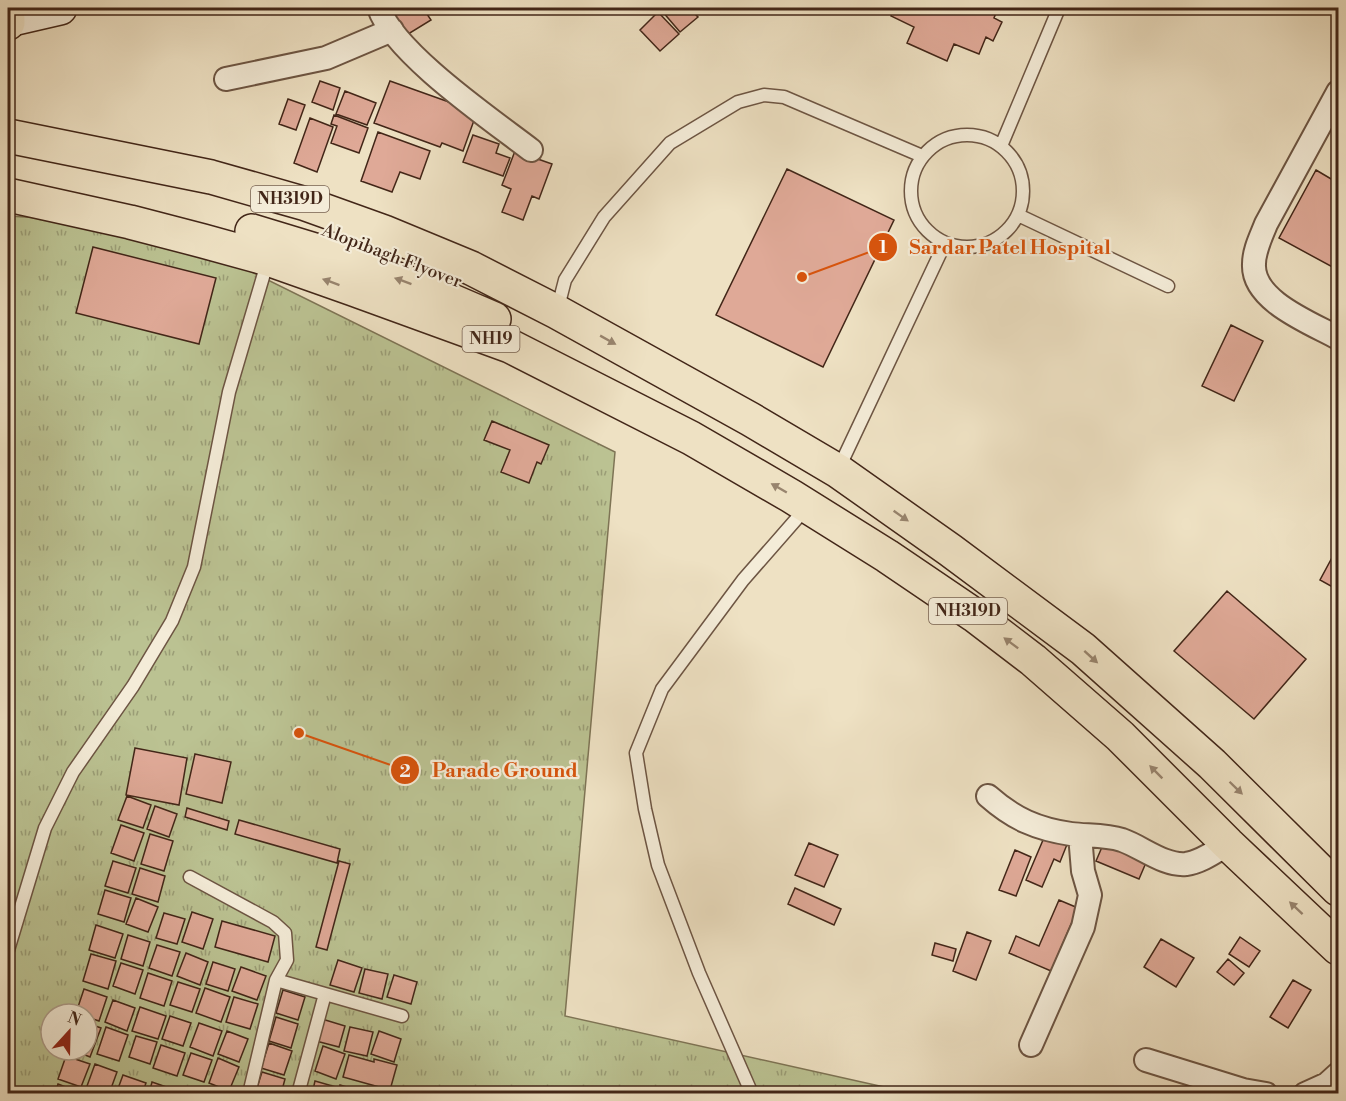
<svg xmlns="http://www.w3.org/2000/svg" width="1346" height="1101" viewBox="0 0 1346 1101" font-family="'Libre Bodoni',serif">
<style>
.park{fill:url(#park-tufts);stroke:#7e7455;stroke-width:1.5;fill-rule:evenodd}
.building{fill:#dfa997;stroke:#422618;stroke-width:1.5}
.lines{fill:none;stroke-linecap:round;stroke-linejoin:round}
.lane-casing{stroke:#6d5543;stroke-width:15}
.street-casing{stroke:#6d5543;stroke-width:26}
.secondary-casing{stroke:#422618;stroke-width:36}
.highway-casing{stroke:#422618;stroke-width:36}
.lane{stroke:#f4ecd8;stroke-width:12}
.street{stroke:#f4ecd8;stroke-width:22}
.secondary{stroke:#f4ecd8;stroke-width:33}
.highway{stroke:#eee1c3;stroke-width:33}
.oneway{fill:#98846e}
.labels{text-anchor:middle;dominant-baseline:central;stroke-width:4.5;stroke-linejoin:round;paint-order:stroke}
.shield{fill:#f4ecd8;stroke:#776152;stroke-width:1.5}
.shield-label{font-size:16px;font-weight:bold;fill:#422618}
.street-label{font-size:18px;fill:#422618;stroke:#f4ecd8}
.leader{fill:none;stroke:#d7540d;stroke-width:2}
.callout-dot{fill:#d7540d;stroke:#f4ecd8;stroke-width:2}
.mark-label{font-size:18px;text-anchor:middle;font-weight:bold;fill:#fff}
.callout-label{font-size:20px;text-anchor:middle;font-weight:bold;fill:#d7540d;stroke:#f4ecd8;stroke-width:4.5;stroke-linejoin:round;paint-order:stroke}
</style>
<defs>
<pattern id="park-tufts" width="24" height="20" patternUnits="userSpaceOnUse" patternTransform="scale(1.5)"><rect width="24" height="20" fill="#bbc292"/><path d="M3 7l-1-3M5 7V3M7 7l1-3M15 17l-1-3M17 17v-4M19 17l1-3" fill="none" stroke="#9a9d76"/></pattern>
</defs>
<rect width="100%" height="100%" fill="#eee1c3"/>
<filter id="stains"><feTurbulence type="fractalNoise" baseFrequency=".00333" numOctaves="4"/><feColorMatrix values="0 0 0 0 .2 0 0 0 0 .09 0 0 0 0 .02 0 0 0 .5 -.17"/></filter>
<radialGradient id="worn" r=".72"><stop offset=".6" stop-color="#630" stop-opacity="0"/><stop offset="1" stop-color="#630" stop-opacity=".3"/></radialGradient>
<path class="park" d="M8,216L157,225L615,452L565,1016L911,1093H8ZM51,1014H87V1050H51Z"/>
<path class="building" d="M388,8H423L431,20L405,36Z
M666,8H689L698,17L680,32L662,11Z
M895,8H998L994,18L1002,22L993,41L986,37L979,54L954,44L947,61L907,43L914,27L891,16Z
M658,12L679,34L660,51L640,30Z
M320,81L340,88L333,110L312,102Z
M390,81L477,112L463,151L442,143L440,147L374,123Z
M345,91L376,103L367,125L336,114Z
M288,99L305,105L296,130L279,124Z
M334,115L368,128L359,153L331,143L337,126L331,124Z
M310,118L333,127L317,172L294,163Z
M378,132L430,151L420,179L400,172L392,192L361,181Z
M473,135L499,144L496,153L510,158L503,176L463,162Z
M515,151L552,164L539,199L532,196L523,220L502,212L511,189L502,185Z
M787,169L894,220L823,367L716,315Z
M1316,170L1338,183V200L1334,208L1338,211V270L1279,238Z
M93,247L216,278L199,344L76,313Z
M1231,325L1263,341L1234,401L1202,386Z
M492,421L549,445L541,464L537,462L529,483L501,472L510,450L484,440Z
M1334,554L1338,556V590L1320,580Z
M1227,591L1306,659L1254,719L1174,651Z
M135,748L187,758L179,805L126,795Z
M195,754L231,762L222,803L186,794Z
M127,796L151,805L143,828L118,820Z
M155,806L177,814L169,837L147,829Z
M187,808L229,821L227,830L185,817Z
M239,820L340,849L337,863L235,834Z
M121,825L144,833L134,861L111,853Z
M1046,833L1068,842L1060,862L1054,859L1042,887L1026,880Z
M150,834L173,841L164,871L141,864Z
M1105,840L1148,858L1139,879L1096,861Z
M809,843L838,855L824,887L795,875Z
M1015,850L1031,857L1016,896L999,890Z
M113,861L136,868L128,893L105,886Z
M339,861L350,864L327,950L316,947Z
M140,868L165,876L158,902L132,894Z
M795,888L841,909L834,925L788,904Z
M105,890L131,898L124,922L98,914Z
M136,898L158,907L148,932L126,924Z
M1059,900L1078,908L1051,971L1009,953L1016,936L1039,946Z
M192,912L213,919L203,949L182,942Z
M164,913L185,919L177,944L156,938Z
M222,921L275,936L268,962L215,947Z
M96,925L123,934L115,958L89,950Z
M967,932L991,941L976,980L953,971Z
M128,935L150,942L143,966L121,959Z
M1240,937L1260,951L1249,967L1229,954Z
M1161,939L1194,958L1176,987L1144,967Z
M935,943L956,949L953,961L932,955Z
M157,945L180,952L172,976L149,968Z
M186,953L208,962L200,985L177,976Z
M91,954L116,961L108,989L83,981Z
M1228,959L1244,973L1234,985L1217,972Z
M338,960L362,968L354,992L330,985Z
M213,962L235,969L228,991L206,984Z
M121,963L143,970L135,994L113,986Z
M241,967L266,976L257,1000L232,991Z
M365,969L388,974L382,999L359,993Z
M148,973L172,981L164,1006L140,998Z
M394,975L417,982L411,1004L387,997Z
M1293,980L1311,990L1288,1028L1270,1017Z
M178,982L200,989L192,1012L170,1005Z
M205,988L230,997L221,1022L196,1013Z
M84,989L107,997L99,1021L87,1017V1014L76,1013Z
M283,990L305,997L298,1020L276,1013Z
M234,997L258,1004L250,1029L226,1022Z
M113,1000L135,1008L127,1031L105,1022Z
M140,1007L166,1016L158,1039L132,1031Z
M170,1016L191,1023L183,1046L162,1039Z
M276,1017L298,1024L291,1048L269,1041Z
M322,1019L345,1026L339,1047L316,1041Z
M87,1023L101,1028L90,1057L73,1050H87Z
M199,1023L222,1031L213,1056L190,1047Z
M106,1027L128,1035L119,1061L97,1054Z
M350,1027L373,1032L367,1056L344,1051Z
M227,1031L248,1039L239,1062L218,1054Z
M379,1031L401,1039L394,1062L371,1054Z
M136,1036L157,1042L150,1064L129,1057Z
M269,1043L292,1051L284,1075L261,1068Z
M161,1045L185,1053L177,1076L153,1068Z
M323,1046L345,1054L336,1079L315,1071Z
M191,1053L212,1060L204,1082L183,1075Z
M349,1055L374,1062V1059L397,1065L390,1090L343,1077Z
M66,1056L90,1064L81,1087L58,1079Z
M218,1058L239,1067L229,1091L209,1083Z
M95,1064L117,1072L109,1094L87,1086Z
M262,1072L285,1079L281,1094H255Z
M123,1075L146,1083L142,1094H116Z
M315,1081L336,1087L334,1094H312Z
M152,1082L175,1090L174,1094H149Z
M58,1084L81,1093V1094H55Z
M340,1085L370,1094H337Z"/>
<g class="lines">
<defs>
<path id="lane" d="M911 191a56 56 0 1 1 112 0a56 56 0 1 1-112 0Z
M1001,146L1059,8
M1018,215L1168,286
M557,311L565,280L604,217L670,143L738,102L764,95L784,97L922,156
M838,470L945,243
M190,877L273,922L285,933L287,960L276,980L249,1094
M8,950L45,828L73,772L133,686L172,621L194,567L229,392L268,260
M276,980L402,1016
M298,1094L325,994
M752,1094L699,973L658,865L645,809L636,753L662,689L743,580L806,508"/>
<path id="street" d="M379,8C394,53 492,120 531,150
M226,79L326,58L392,30
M1338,92L1266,224C1261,237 1254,250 1254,264C1252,301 1311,323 1338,338
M988,796C1014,819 1037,829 1071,834C1087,836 1106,835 1122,840C1142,847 1164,866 1186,864C1201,862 1216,851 1228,844
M1031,1045L1083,927L1090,895L1083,871L1080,835
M1146,1060L1243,1090L1266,1094
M1305,1094L1327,1084L1338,1074"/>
<path id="secondary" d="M8,20L60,8"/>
<path id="highway" d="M8,23V19
M8,136L211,177L306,204L384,232L471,268L557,312L750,419L838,471L950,550L1083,649L1212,764L1338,889
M8,195L130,222L203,241L268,259L353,289L510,346L691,438L791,496L887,556L974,615L1033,660L1120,736L1228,844L1338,948
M252,231L331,255L422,288L494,319"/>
</defs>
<use href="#lane" class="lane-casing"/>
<use href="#street" class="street-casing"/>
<use href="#secondary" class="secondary-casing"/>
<use href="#highway" class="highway-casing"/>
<use href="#lane" class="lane"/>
<use href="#street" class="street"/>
<use href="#secondary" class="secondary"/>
<use href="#highway" class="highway"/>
</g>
<defs><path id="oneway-solid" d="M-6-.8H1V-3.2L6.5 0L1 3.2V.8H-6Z" transform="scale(1.5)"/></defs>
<g class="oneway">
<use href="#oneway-solid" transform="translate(403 281) rotate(-160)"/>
<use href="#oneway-solid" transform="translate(331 282) rotate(-160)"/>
<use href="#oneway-solid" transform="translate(608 340) rotate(29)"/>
<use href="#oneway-solid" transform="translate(779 488) rotate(-150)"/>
<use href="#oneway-solid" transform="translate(901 516) rotate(35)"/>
<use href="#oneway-solid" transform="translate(1011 643) rotate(-143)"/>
<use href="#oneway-solid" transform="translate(1091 657) rotate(42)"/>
<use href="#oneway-solid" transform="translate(1156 772) rotate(-135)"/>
<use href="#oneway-solid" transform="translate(1236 788) rotate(44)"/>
<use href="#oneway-solid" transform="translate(1296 908) rotate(-137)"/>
</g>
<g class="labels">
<g class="shield">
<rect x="251" y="186" width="78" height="26" rx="4.5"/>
<rect x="462.5" y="326" width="57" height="26" rx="4.5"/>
<rect x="929" y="598" width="78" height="26" rx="4.5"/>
</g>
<g class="shield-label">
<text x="290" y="199">NH319D</text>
<text x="491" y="339">NH19</text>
<text x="968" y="611">NH319D</text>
</g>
<g class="street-label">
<text transform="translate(392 256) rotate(21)">Alopibagh Flyover</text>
</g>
</g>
<path class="leader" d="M802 277L883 247M299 733L405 770"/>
<g class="callout-dot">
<circle cx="802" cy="277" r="6"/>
<circle cx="299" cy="733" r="6"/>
<circle cx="883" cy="247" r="15"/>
<circle cx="405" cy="770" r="15"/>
</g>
<g class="mark-label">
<text x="883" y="253">1</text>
<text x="405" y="777">2</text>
</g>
<g class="callout-label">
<text x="1010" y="254">Sardar Patel Hospital</text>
<text x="505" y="777">Parade Ground</text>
</g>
<rect width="1346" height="1101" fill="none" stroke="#eee1c3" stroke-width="30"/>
<rect x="9" y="9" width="1328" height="1083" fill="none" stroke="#422618" stroke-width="3"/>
<rect x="15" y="15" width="1316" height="1071" fill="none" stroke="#422618" stroke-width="1.5"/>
<g transform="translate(69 1032) rotate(22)"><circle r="28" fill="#f4ecd8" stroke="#ad9d8b" stroke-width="1.5"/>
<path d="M0-4.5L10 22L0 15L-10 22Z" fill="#8f2418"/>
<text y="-9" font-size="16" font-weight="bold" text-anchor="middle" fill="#422618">N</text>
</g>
<rect width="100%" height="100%" filter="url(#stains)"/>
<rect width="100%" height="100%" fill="url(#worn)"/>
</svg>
